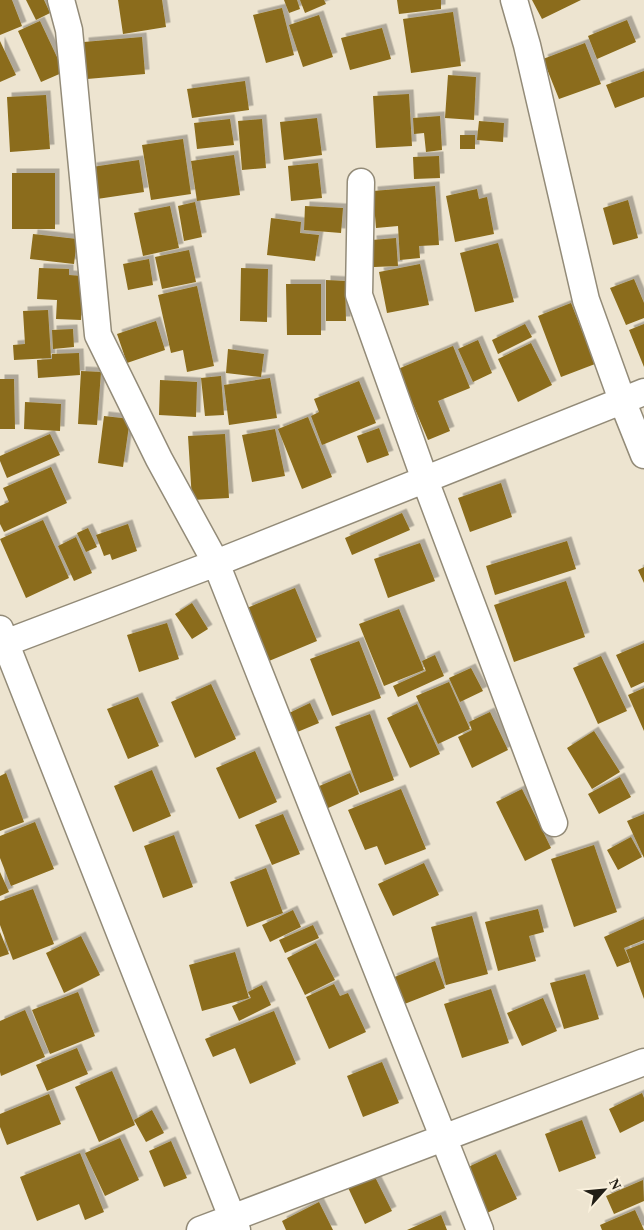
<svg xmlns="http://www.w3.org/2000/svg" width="644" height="1230" viewBox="0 0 644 1230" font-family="'Times New Roman',serif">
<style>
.building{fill:#8b6c1a;filter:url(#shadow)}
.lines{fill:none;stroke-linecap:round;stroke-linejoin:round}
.street-casing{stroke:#938b78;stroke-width:29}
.street{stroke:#fff;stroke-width:26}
</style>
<defs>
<filter id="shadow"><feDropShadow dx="4.5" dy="-4.5" stdDeviation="0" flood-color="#0004"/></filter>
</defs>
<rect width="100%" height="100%" fill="#ede4d0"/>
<path class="building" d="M0,0H12L22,26L0,35Z
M26,0H44L50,13L36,20Z
M118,0H162L166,27L123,34Z
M284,0H297L300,9L289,13Z
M300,0H324L326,4L305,13Z
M397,0H441V9L399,14Z
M532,0H581L542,19Z
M282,8L294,55L266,63L253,15Z
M453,12L461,66L411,73L403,19Z
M319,15L333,57L303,67L289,25Z
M627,20L636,42L597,59L588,36Z
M40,21L64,72L41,82L18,31Z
M382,28L391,59L350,70L341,38Z
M142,37L145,74L87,79L84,42Z
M0,41L16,75L0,82Z
M585,43L601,84L559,99L543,59Z
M644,71V97L615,108L606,85Z
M448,75L476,77L474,120L445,118Z
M245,81L249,110L192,118L187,89Z
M409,94L412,146L376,148L373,96Z
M46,95L50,149L10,152L7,97Z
M440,116L442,150L426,152L424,133L414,134L413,118Z
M317,118L322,155L284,160L280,122Z
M230,119L234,145L197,149L194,123Z
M262,119L266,168L242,170L238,121Z
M479,121L504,123L503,142L477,140Z
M460,135H475V149H460Z
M183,139L191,194L151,200L142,145Z
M234,155L240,195L197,201L191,161Z
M439,156L440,178L414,179L413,157Z
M139,160L144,192L97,199L92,167Z
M318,163L322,198L291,201L288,166Z
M12,173H55V229H12Z
M435,186L439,245L419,246L420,258L400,260L398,226L376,228L373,191Z
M477,189L479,199L487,197L494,234L455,242L446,196Z
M628,200L638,238L613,245L603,208Z
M195,202L202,237L184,241L178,206Z
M170,206L179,248L143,256L134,213Z
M305,206L343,208L341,233L304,230Z
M271,218L301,222L300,233L319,235L315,261L267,255Z
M33,234L77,239L74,264L30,259Z
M396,238L398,266L374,267L372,240Z
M498,243L514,302L475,312L460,253Z
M189,250L196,282L162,289L155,257Z
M149,259L153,285L128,290L123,264Z
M420,264L429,305L387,313L379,272Z
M39,268L69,269V275L82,276L81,320L56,319L57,300L37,299Z
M241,268L268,269L267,322L240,321Z
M634,279L644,303V318L626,325L610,288Z
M326,280L345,281L346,321H326Z
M286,284H321V335H287Z
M197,286L214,366L187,372L183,350L171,353L158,295Z
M571,303L595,364L561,377L538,316Z
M48,310L51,358L14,360L13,345L25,344L23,311Z
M156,321L165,350L127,363L117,334Z
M525,324L532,337L498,354L492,340Z
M644,324V367L629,330Z
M73,329L74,347L53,349L52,330Z
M478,340L492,373L473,382L458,349Z
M531,343L552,385L518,402L498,359Z
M453,346L470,388L438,401L450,431L428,440L398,369Z
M228,349L264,354L261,377L226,373Z
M79,353L80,375L38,378L37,360L52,359V354Z
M81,371L101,372L97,425L78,424Z
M221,376L224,415L205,416L201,378Z
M270,378L277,418L229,425L224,385Z
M0,379H14L15,429H0Z
M160,380L197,382L196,417L159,415Z
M359,381L376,423L322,445L311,416L319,412L314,399Z
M25,402L61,404L60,431L24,429Z
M104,416L130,419L123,467L98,463Z
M308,417L332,477L302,489L278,429Z
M379,428L389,455L367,463L357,436Z
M275,429L285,476L252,482L242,435Z
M50,434L60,455L7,478L0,461V456Z
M225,434L229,498L192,500L188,436Z
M51,467L67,503L4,532L0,524V506L9,502L3,488Z
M501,483L512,517L470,532L458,498Z
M402,513L410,530L352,555L345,538Z
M43,520L69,578L26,598L0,539Z
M128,524L137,551L112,560L110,554L104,556L96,535Z
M88,528L97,547L86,552L77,533Z
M76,537L92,573L74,581L58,546Z
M567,541L576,569L495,595L486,566Z
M420,543L435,581L388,598L374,559Z
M644,567V583L638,570Z
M566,581L585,637L514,662L494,605Z
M295,588L317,641L269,661L247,608Z
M192,603L208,629L192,639L175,614Z
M399,609L424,670L384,686L359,624Z
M167,623L179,659L139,672L127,635Z
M359,641L381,698L332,716L310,659Z
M644,643V682L631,688L616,655Z
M435,655L444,676L398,697L393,686L426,671L422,661Z
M601,656L627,711L598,724L573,668Z
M471,668L483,691L460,702L449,678Z
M449,682L470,729L438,744L416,696Z
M211,684L236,739L195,758L171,702Z
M644,688V731L628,695Z
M138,697L159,746L128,759L107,709Z
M310,703L319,723L295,733L287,714Z
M417,704L440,754L410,768L387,718Z
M490,712L508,750L472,768L458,737L472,730L469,722Z
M370,714L394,780L360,793L335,727Z
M594,731L620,772L592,789L567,748Z
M255,751L277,802L239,819L216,768Z
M152,770L171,816L133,832L114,786Z
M6,773L24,822L0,831V776Z
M350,773L359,794L326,809L317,787Z
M620,777L631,797L599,814L588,794Z
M401,789L426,849L385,865L377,846L365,850L348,810Z
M522,789L551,848L525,861L496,802Z
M283,814L300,854L272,865L255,825Z
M644,814V858L627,821Z
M35,822L54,869L11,886L0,858V836Z
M174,835L193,887L163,898L144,846Z
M631,837L642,857L618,870L607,850Z
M594,845L617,912L574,927L551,859Z
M424,863L439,895L393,916L378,884Z
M266,868L283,913L247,927L230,882Z
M0,872L9,892L0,896Z
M33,889L54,944L13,960L0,925V901Z
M538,909L544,932L529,936L536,961L498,971L485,922Z
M293,910L301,927L270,942L262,925Z
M472,916L488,974L446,985L431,927Z
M644,919V940L624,948L630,962L617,967L604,937Z
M313,925L319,938L285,953L279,940Z
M0,932L9,954L0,957Z
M81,936L100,975L64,993L46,953Z
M316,943L335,980L305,995L287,958Z
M644,943V999L626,950Z
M235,952L249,998L202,1011L189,965Z
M435,961L445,988L402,1005L392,978Z
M585,974L599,1019L564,1029L550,983Z
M334,984L340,996L348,993L366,1032L329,1049L306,997Z
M262,985L271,1005L239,1021L232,1006L251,998L248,992Z
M491,989L509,1043L462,1058L444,1004Z
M78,992L95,1036L50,1054L32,1010Z
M543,998L557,1031L522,1046L507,1013Z
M25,1010L45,1057L1,1076L0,1072V1021Z
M274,1011L296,1064L250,1084L235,1048L213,1057L205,1039Z
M77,1048L88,1074L47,1091L36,1065Z
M382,1062L399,1103L363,1117L347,1076Z
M112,1071L135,1125L99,1142L75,1087Z
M642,1093L644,1098V1121L620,1133L609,1109Z
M49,1094L61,1124L7,1145L0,1127V1114Z
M152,1110L164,1133L146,1142L134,1120Z
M582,1120L596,1158L559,1172L545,1134Z
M120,1138L139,1180L105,1196L85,1153Z
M171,1141L187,1178L164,1187L149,1151Z
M80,1153L104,1212L85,1220L79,1204L37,1221L20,1177Z
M496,1154L517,1199L487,1213L466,1168Z
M370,1167L392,1211L365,1224L344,1179Z
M643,1180L644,1201L614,1214L606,1196Z
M319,1202L333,1230H286L282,1221Z
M635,1210L644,1230H602L600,1225Z
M441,1215L447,1230H407Z"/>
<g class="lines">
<defs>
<path id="street" d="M61,0L69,30L98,335L159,459L216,563L480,1230
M514,0L527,45L586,300L622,400L644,455
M361,182L359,295L425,480L554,823
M0,629L237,1230
M0,645L216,563L644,392
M200,1230L644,1062"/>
</defs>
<use href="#street" class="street-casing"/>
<use href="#street" class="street"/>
</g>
<g transform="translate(604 1190) rotate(63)" stroke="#faf1dd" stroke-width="4" paint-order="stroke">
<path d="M0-4L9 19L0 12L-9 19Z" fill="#211e16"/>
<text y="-8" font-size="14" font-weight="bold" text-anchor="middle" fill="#211e16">N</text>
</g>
</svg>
